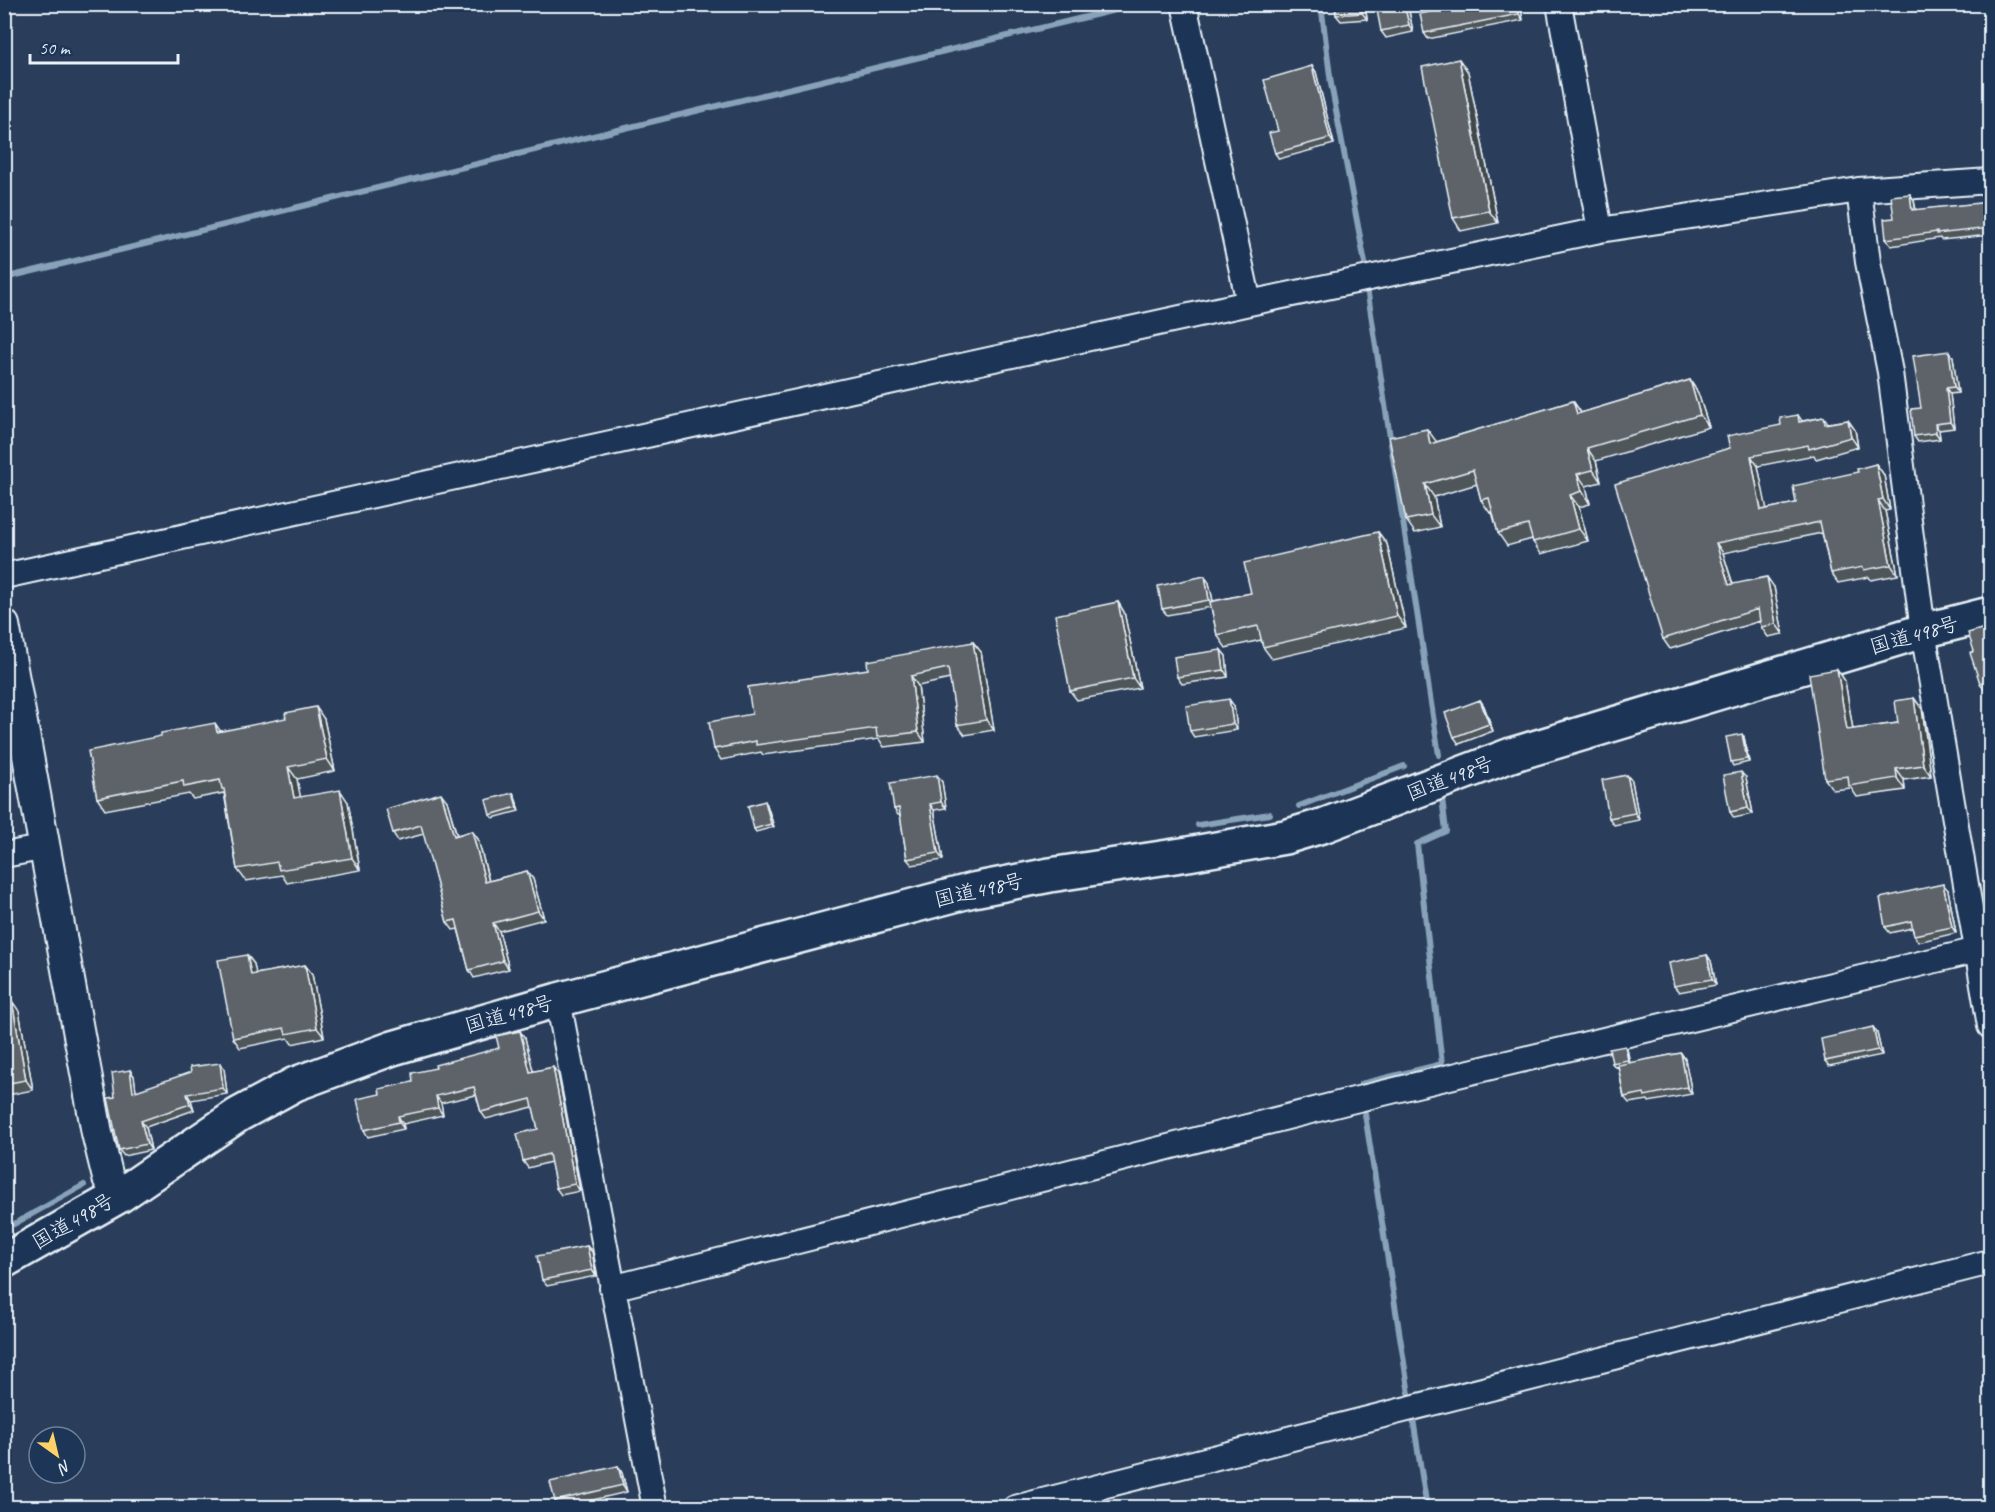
<svg xmlns="http://www.w3.org/2000/svg" width="1995" height="1512" viewBox="0 0 1995 1512" font-family="Caveat,'Klee One',sans-serif">
<style>
.lines{fill:none;stroke-linecap:round;stroke-linejoin:round}
.stream{stroke:#88a2b9;stroke-width:6}
.minor-casing{stroke:#e8f1f8;stroke-width:28}
.tertiary-casing{stroke:#e8f1f8;stroke-width:34}
.trunk-casing{stroke:#e8f1f8;stroke-width:38}
.minor{stroke:#1d3557;stroke-width:24}
.tertiary{stroke:#1d3557;stroke-width:30}
.trunk{stroke:#1d3557;stroke-width:33}
.wall{fill:#50565a;stroke:#e8f1f8;stroke-width:1.5}
.shaded-wall{fill:#41464a;stroke:#e8f1f8;stroke-width:1.5}
.building{fill:#5d6469;stroke:#e8f1f8;stroke-width:1.5}
.labels{text-anchor:middle;dominant-baseline:central;stroke-width:5;stroke-linejoin:round;paint-order:stroke}
.street-label{font-size:21px;fill:#e8f1f8;stroke:#1d3557}
</style>
<rect width="100%" height="100%" fill="#2a3e5b"/>
<filter id="ink" filterUnits="userSpaceOnUse"><feTurbulence type="fractalNoise" baseFrequency=".0167" numOctaves="2"/><feDisplacementMap in="SourceGraphic" scale="12" xChannelSelector="R" yChannelSelector="G"/><feConvolveMatrix kernelMatrix="1 2 1 2 8 2 1 2 1" color-interpolation-filters="sRGB"/></filter>
<g filter="url(#ink)">
<g class="lines">
<path class="stream" d="M1321,4L1331,84L1365,263
M4,278L1140,4
M1367,288L1439,755
M1299,806L1404,766
M1198,825L1270,814
M1361,1084L1442,1064L1417,844L1446,831L1442,798
M1364,1108L1409,1394
M14,1224L84,1185
M1413,1419L1427,1508"/>
<defs>
<path id="minor" d="M1184,4L1249,303
M1559,4L1600,230
M1859,190L1868,262L1890,372L1923,631L1990,1026
M4,576L1249,303L1600,230L1859,190L1990,181
M4,855L46,847
M558,1000L655,1508
M612,1288L1350,1101L1990,947
M1015,1508L1990,1262"/>
<path id="tertiary" d="M4,625L97,1133L108,1178L119,1196"/>
<path id="trunk" d="M4,1261L119,1196L238,1115L295,1084L393,1048L558,1000L973,890L1050,875L1188,854L1285,837L1325,825L1511,755L1923,631L1990,614"/>
</defs>
<use href="#minor" class="minor-casing"/>
<use href="#tertiary" class="tertiary-casing"/>
<use href="#trunk" class="trunk-casing"/>
<use href="#minor" class="minor"/>
<use href="#tertiary" class="tertiary"/>
<use href="#trunk" class="trunk"/>
</g>
<path class="wall" d="M1335,4H1365L1367,19L1341,21L1336,15Z
M1520,4L1523,20L1428,39L1424,33Z
M1408,6L1413,32L1386,38L1381,31Z
M1312,66L1316,72L1334,144L1279,159L1275,153L1278,131Z
M1468,72L1498,223L1461,231L1453,218Z
M1910,194L1914,200L1916,210L1990,202V235L1941,240L1940,238L1891,246L1886,239L1894,218Z
M1953,357L1958,393L1950,394L1954,428L1939,430L1940,439L1918,442L1914,436L1921,408Z
M1690,380L1698,393L1709,427L1596,461L1601,482L1586,486L1590,504L1579,507L1588,541L1541,554L1533,542L1532,539L1507,546L1498,533L1492,512L1490,513L1481,500L1477,484L1434,497L1440,527L1415,533L1406,520L1436,441V442L1573,401L1581,413Z
M1798,415L1802,421L1824,417L1828,423L1848,420L1855,430L1858,447L1816,459L1814,455L1758,466L1766,509L1796,503L1858,472L1876,464L1884,475L1890,510L1885,511L1898,575L1871,580L1869,577L1838,583L1831,573L1822,533L1723,553L1733,584L1774,587L1783,634L1768,637L1761,627L1760,621L1670,649L1663,639L1726,449L1781,425Z
M1378,532L1387,544L1406,628L1272,659L1263,647L1261,640L1226,648L1217,635L1211,607L1167,615L1162,609L1209,583L1213,601L1251,593Z
M1118,602L1124,612L1140,688L1077,700L1070,691Z
M1990,631V687L1984,689L1980,683L1974,651Z
M973,642L981,652L994,730L965,735L957,725L950,679L918,686L925,742L884,747L879,739L763,755L761,752L721,760L714,749L752,714L868,669Z
M1221,650L1226,656L1228,677L1182,684L1177,677Z
M1837,669L1845,681L1853,729L1898,723L1914,698L1922,709L1931,776L1904,780L1905,790L1857,797L1851,788L1833,790L1825,779Z
M1480,700L1484,706L1493,731L1459,744L1454,737Z
M1234,706L1237,730L1194,737L1190,731Z
M324,719L335,771L297,779L300,797L348,802L360,870L287,883L282,875L246,881L237,869L224,793L193,799L189,794L105,810L97,798L221,731Z
M1744,737L1749,762L1733,766L1731,762Z
M1746,778L1753,814L1734,818L1730,812Z
M1632,781L1639,820L1614,825L1609,818Z
M942,782L946,808L934,810L943,860L912,865L907,859L900,815H898L894,809Z
M513,793L515,796L519,811L493,818L490,815Z
M447,801L457,835L472,831L478,839L489,881L527,871L533,879L544,919L499,931L509,969L474,978L469,970L458,929L453,930L447,922L424,834L398,841L393,833Z
M767,805L774,827L756,832L754,829Z
M1948,890L1956,933L1918,942L1914,935L1912,928L1890,933L1885,927Z
M247,955L254,964L255,974L305,965L312,974L324,1037L292,1044L288,1038L240,1048L233,1038Z
M1707,955L1711,961L1716,985L1679,992L1674,986Z
M4,1003L19,1011L33,1090L8,1095L4,1089Z
M1873,1027L1877,1033L1882,1055L1829,1066L1825,1061Z
M525,1038L533,1071L558,1074L580,1191L561,1195L556,1188L551,1162L528,1168L523,1161L538,1129L533,1107L486,1119L481,1112L476,1095L441,1103L443,1115L403,1124L404,1129L368,1137L364,1130L380,1094L413,1082L436,1068L499,1048Z
M1627,1049L1630,1063L1681,1053L1685,1059L1692,1094L1649,1102L1648,1100L1629,1103L1624,1097L1618,1066L1615,1067L1612,1063Z
M224,1069L227,1094L191,1100L194,1110L146,1127L151,1150L124,1156L119,1150L115,1097L130,1070L134,1076L136,1091Z
M587,1246L592,1252L596,1276L547,1286L542,1280Z
M618,1466L622,1473L627,1492L559,1508L555,1501Z"/>
<path class="shaded-wall" d="M1361,4H1365L1367,19L1362,13Z
M1404,4H1407L1408,6L1413,32L1409,25Z
M1517,4H1520L1523,20L1519,14Z
M1459,59L1468,72L1498,223L1489,211Z
M1312,66L1316,72L1334,144L1330,138Z
M1910,194L1914,200L1916,216L1912,210Z
M1949,351L1953,357L1958,393L1954,387Z
M1690,380L1698,393L1709,427L1700,415Z
M1946,388L1950,394L1954,428L1950,422Z
M1573,401L1582,414H1577Z
M1848,420L1855,430L1858,447L1851,437Z
M1935,424L1939,430L1940,439L1936,433Z
M1427,429L1436,441L1439,456L1430,444Z
M1587,448L1596,461L1601,482L1593,470Z
M1751,456L1758,466L1769,520L1761,510Z
M1876,464L1884,475L1890,510L1883,499Z
M1577,474L1586,486L1590,504L1582,491Z
M1425,484L1434,497L1440,527L1431,515Z
M1570,495L1579,507L1588,541L1579,529Z
M1878,500L1885,511L1898,575L1891,565Z
M1378,532L1387,544L1406,628L1397,616Z
M1716,543L1723,553L1736,595L1729,585Z
M1205,576L1209,583L1214,606L1209,600Z
M1767,577L1774,587L1783,634L1776,624Z
M1118,602L1124,612L1140,688L1133,678Z
M973,642L981,652L994,730L986,720Z
M1221,650L1226,656L1228,677L1224,670Z
M1837,669L1845,681L1855,742L1847,730Z
M911,676L918,686L925,742L918,732Z
M1914,698L1922,709L1931,776L1923,765Z
M1229,699L1234,706L1237,730L1233,724Z
M1480,700L1484,706L1493,731L1489,724Z
M316,707L324,719L335,771L327,759Z
M215,723L223,735L217,732Z
M1742,734L1744,737L1749,762L1747,759Z
M288,767L297,779L303,810L294,798Z
M1896,769L1904,780L1905,790L1897,778Z
M1741,772L1746,778L1753,814L1748,808Z
M937,775L942,782L946,808L941,802Z
M1627,775L1632,781L1639,820L1635,813Z
M340,790L348,802L360,870L352,858Z
M441,793L447,801L459,844L454,836Z
M513,793L515,796L519,811L517,807Z
M765,801L767,805L774,827L771,824Z
M930,804L934,810L943,860L938,853Z
M472,831L478,839L491,890L485,882Z
M527,871L533,879L544,919L538,911Z
M1943,884L1948,890L1956,933L1952,927Z
M493,923L499,931L509,969L503,961Z
M247,955L254,964L258,984L251,975Z
M1707,955L1711,961L1716,985L1712,979Z
M305,965L312,974L324,1037L317,1028Z
M12,1001L19,1011L33,1090L26,1080Z
M1873,1027L1877,1033L1882,1055L1878,1050Z
M520,1031L525,1038L535,1079L530,1072Z
M1625,1046L1627,1049L1630,1064L1628,1060Z
M1681,1053L1685,1059L1692,1094L1687,1087Z
M220,1063L224,1069L227,1094L223,1088Z
M553,1067L558,1074L580,1191L575,1184Z
M130,1070L134,1076L137,1098L133,1092Z
M187,1094L191,1100L194,1110L190,1104Z
M436,1096L441,1103L443,1115L438,1108Z
M398,1116L403,1124L404,1129L399,1122Z
M141,1121L146,1127L151,1150L147,1144Z
M587,1246L592,1252L596,1276L592,1270Z
M618,1466L622,1473L627,1492L623,1485Z"/>
<path class="building" d="M1335,4H1361L1362,13L1336,15Z
M1378,4H1404L1409,25L1381,31L1376,5Z
M1469,4H1517L1519,14L1424,33L1420,14Z
M1459,59L1489,211L1453,218L1422,67Z
M1312,66L1330,138L1275,153L1269,133L1278,131L1264,80Z
M1910,194L1912,210L1990,202V242L1989,228L1937,234V232L1886,239L1884,219L1894,218L1891,196Z
M1949,351L1954,387L1946,388L1950,422L1935,424L1936,433L1914,436L1911,409L1921,408L1913,356Z
M1690,380L1700,415L1587,448L1593,470L1577,474L1582,491L1570,495L1579,529L1533,542L1528,525L1498,533L1489,498L1481,500L1473,470L1425,484L1431,515L1406,520L1389,437L1427,429L1430,444L1573,401L1577,414Z
M1798,415L1799,422L1824,417L1825,424L1848,420L1851,437L1809,449L1808,445L1751,456L1761,510L1796,503L1793,486L1858,472L1857,469L1876,464L1883,499L1878,500L1891,565L1864,570L1863,567L1831,573L1820,522L1716,543L1729,585L1767,577L1776,624L1761,627L1758,609L1663,639L1615,484L1726,449L1730,448L1727,436L1781,425L1780,418Z
M1378,532L1397,616L1263,647L1258,626L1217,635L1210,602L1251,593L1244,563Z
M1205,576L1209,600L1162,609L1158,586Z
M1118,602L1133,678L1070,691L1055,615Z
M1988,627L1990,635V679L1980,683L1970,653L1974,651L1968,633Z
M973,642L986,720L957,725L948,668L911,676L918,732L877,737L876,728L756,745V741L714,749L709,722L752,714L748,687L868,669L867,661Z
M1221,650L1224,670L1177,677L1174,657Z
M1837,669L1847,730L1898,723L1895,701L1914,698L1923,765L1896,769L1897,778L1849,786L1848,776L1825,779L1809,674Z
M1229,699L1233,724L1190,731L1186,706Z
M1480,700L1489,724L1454,737L1445,713Z
M316,707L327,759L288,767L294,798L340,790L352,858L279,870L277,862L237,869L224,789H222L220,780L184,787L183,781L97,798L88,751L161,736V733L215,723L217,732L286,718L285,713Z
M1742,734L1747,759L1731,762L1726,737Z
M1741,772L1748,808L1730,812L1723,775Z
M937,775L941,802L930,804L938,853L907,859L899,808L894,809L890,783Z
M1627,775L1635,813L1609,818L1602,780Z
M441,793L454,836L472,831L485,882L527,871L538,911L493,923L503,961L469,970L456,920L447,922L421,825L393,833L386,809Z
M513,793L517,807L490,815L486,800Z
M765,801L771,824L754,829L748,806Z
M1943,884L1952,927L1914,935L1911,921L1885,927L1880,898Z
M247,955L251,975L305,965L317,1028L286,1034L284,1028L233,1038L218,960Z
M1707,955L1712,979L1674,986L1669,963Z
M12,1001L26,1080L4,1084V1003Z
M1873,1027L1878,1050L1825,1061L1821,1039Z
M520,1031L530,1072L553,1067L575,1184L556,1188L549,1154L523,1161L517,1134L538,1129L531,1099L481,1112L474,1087L436,1096L438,1108L398,1116L399,1122L364,1130L357,1099L380,1094L379,1089L413,1082L412,1073L436,1068L435,1065L499,1048L496,1036Z
M1625,1046L1628,1060L1612,1063L1609,1049Z
M1681,1053L1687,1087L1645,1096L1644,1093L1624,1097L1618,1065Z
M220,1063L223,1088L187,1094L190,1104L141,1121L147,1144L119,1150L108,1098L115,1097L112,1073L130,1070L133,1092L191,1072L190,1067Z
M587,1246L592,1270L542,1280L537,1256Z
M618,1466L623,1485L555,1501L550,1482Z"/>
</g>
<g class="labels">
<g class="street-label">
<text transform="translate(1914 635) rotate(-16)">国道498号</text>
<text transform="translate(1450 778) rotate(-21)">国道498号</text>
<text transform="translate(979 890) rotate(-13)">国道498号</text>
<text transform="translate(509 1014) rotate(-16)">国道498号</text>
<text transform="translate(73 1221) rotate(-30)">国道498号</text>
</g>
</g>
<rect width="1995" height="1512" fill="none" stroke="#1d3557" stroke-width="24"/>
<rect x="12" y="12" width="1971" height="1488" fill="none" stroke="#e8f1f8" stroke-width="2" filter="url(#ink)"/>
<g transform="translate(57 1455) rotate(146)"><circle r="28" fill="#1d3557" stroke="#6e8097" stroke-width="1.5"/>
<path d="M0-4.5L10 22L0 15L-10 22Z" fill="#ffd166"/>
<text y="-9" font-size="16" font-weight="bold" text-anchor="middle" fill="#e8f1f8">N</text>
</g>
<path d="M30 54v9h148v-9" fill="none" stroke="#e8f1f8" stroke-width="3"/>
<text x="39" y="54" font-size="18" fill="#e8f1f8" stroke="#1d3557" stroke-width="4.5" paint-order="stroke">50 m</text>
</svg>
